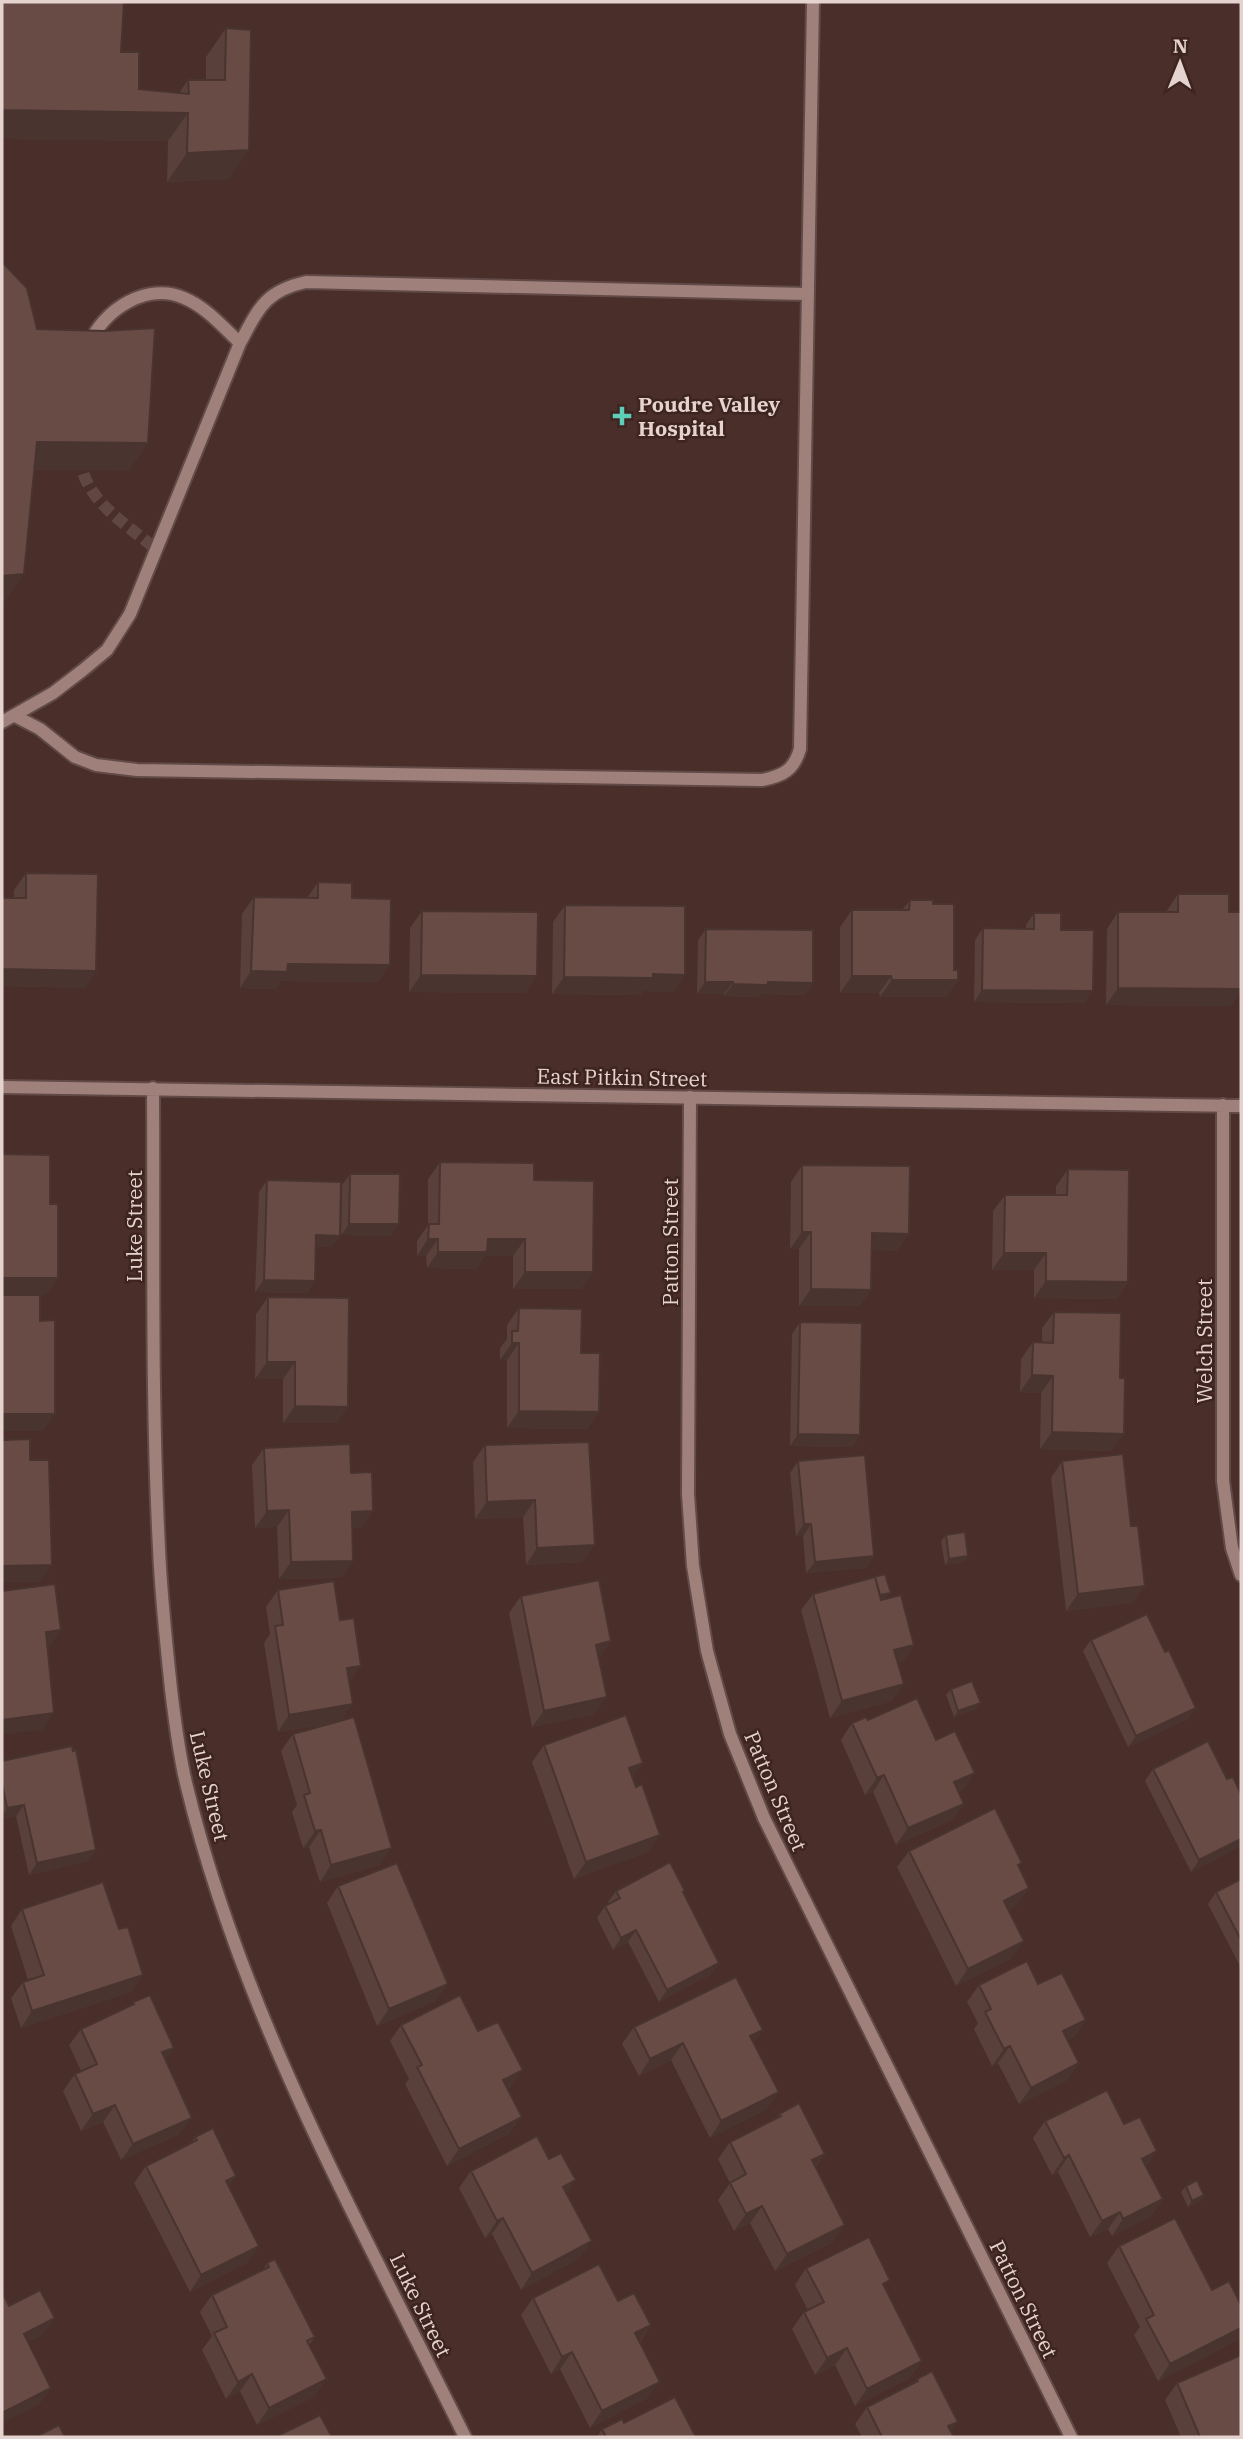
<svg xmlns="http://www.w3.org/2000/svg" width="1243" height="2439" viewBox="0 0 1243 2439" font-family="'IBM Plex Serif',serif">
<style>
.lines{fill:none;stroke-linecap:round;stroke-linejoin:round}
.minor-tunnel{stroke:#604742;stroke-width:12;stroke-dasharray:12 6;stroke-linecap:butt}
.minor-casing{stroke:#614a47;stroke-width:16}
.minor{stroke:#a0807a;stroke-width:12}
.wall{fill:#59403b}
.shaded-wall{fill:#493430}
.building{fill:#684b45;stroke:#493430;stroke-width:2}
.poi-dot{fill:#5cceba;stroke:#3e241f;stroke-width:2.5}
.labels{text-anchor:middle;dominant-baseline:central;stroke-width:5;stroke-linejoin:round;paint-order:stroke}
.poi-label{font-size:21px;font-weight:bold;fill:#e5d3cf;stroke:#3e241f;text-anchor:start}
.street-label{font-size:21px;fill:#e5d3cf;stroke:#3e241f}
</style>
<rect width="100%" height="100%" fill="#492e29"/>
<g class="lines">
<path class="minor-tunnel" d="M81,456C80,498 128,525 157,550"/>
<defs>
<path id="minor" d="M89,344C104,309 147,282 184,298C206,307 223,327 240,343
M15,716L40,729L75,757L96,765L137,770L762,780C783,776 794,770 800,749L813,2
M2,722L53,693L83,670L107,650L130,614L240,343C259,308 265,291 306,282L808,294
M2,1087L1241,1106
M153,1088C154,1242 151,1395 159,1548C161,1596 166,1642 171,1689C175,1722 179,1756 187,1787C243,2018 361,2226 465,2437
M690,1097L688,1494L693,1566L707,1651L730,1734L764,1818L1071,2437
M1223,1105V1481L1232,1548L1241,1575"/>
</defs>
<use href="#minor" class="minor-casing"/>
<use href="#minor" class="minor"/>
</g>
<path class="wall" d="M2,2L121,52L139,89L179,93L188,80H206V57L226,28L229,179L167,182L168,141L2,139Z
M26,873L96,971L85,988L2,986V898H14V890Z
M318,882L352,898L379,982L281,981L276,989L240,988L242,914L254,897L307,898Z
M1178,894L1229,912H1241V991L1231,1006L1106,1005L1107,929L1118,912H1166Z
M910,900L933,904L958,980L946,997H880L879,993H840V927L852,910H902Z
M565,905L685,975L673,992L644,991L641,995L552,994L553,922Z
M422,911L526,993L409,992L410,928Z
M1034,913L1061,930L1085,1003L974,1002L975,940L983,928L1026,929V925Z
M706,929L813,983L805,995L761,994L759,997L724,996V994H697L698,940Z
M440,1162L534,1180L593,1272L581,1289H513V1256H485L476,1269L427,1268L426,1256H417V1241L428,1225V1179Z
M802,1165L897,1251L872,1250L871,1290L859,1306H799V1249H790L791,1182Z
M1068,1169L1128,1282L1117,1299L1034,1298V1270H992L993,1211L1005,1195H1056V1186Z
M350,1174L391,1236L341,1235L342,1185Z
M267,1180L332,1247H316L315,1281L307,1293L255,1292L259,1192Z
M268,1297L348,1407L336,1423H283V1379H255L256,1314Z
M519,1308L581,1353L599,1412L587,1429L507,1428V1360H500V1348L507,1339V1325Z
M1054,1312L1112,1451L1040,1449L1041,1393L1020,1392L1021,1359L1033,1342H1042V1328Z
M800,1322L860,1435L852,1447L790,1446L792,1334Z
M589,1442L583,1562L526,1565L523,1517L475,1519L473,1462L485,1445Z
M264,1448L351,1473L373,1511L361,1528H352L353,1561L341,1578L279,1579L277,1527L255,1528L252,1465Z
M798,1461L874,1556L866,1568L806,1573L803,1536H796L790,1473Z
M1062,1461L1133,1603L1066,1611L1051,1478Z
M946,1535L968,1556L964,1562L945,1565L941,1541Z
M278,1590L350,1683L342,1720L380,1865L320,1882L309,1847L303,1848L292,1812L297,1805L281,1751L293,1734L332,1723L278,1732L264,1643L270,1634L266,1607Z
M813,1594L887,1598L914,1645L902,1662L898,1663L892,1701L830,1718L801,1610Z
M521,1596L611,1641L599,1658L595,1714L532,1727L509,1613Z
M1091,1640L1188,1719L1128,1747L1083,1651Z
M951,1689L977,1709L954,1717L946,1695Z
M868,1720L936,1740L963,1790L958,1792L952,1820L896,1845L873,1792L865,1795L841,1740L852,1723Z
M544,1745L643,1763L632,1778L648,1852L574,1879L532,1762Z
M73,1751L88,1861L29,1875L16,1816L2,1819V1761Z
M1153,1769L1227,1779L1241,1846L1191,1872L1145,1781Z
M909,1851L1019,1868L1029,1888L1017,1905L1008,1910L1012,1958L956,1986L897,1867Z
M1241,1879V1968L1208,1904L1216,1892Z
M338,1886L436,2001L377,2026L327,1903Z
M616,1891L683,1894L711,1974L659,2002L628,1942L613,1950L597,1918L605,1906L609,1904L608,1902Z
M22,1909L119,1929L143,1975L131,1992L21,2028L11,1998L23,1982L28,1980L11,1926Z
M1038,1984L1086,2020L1074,2037L1067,2040V2080L1019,2104L998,2063L992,2066L974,2029L978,2023L967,2002L979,1985Z
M133,2002L166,2059L180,2134L121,2160L103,2122L81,2131L63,2091L75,2074L81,2071L69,2045L81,2029L130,2006Z
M401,2025L478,2031L511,2087L507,2089L510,2133L447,2166L405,2084L409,2079L390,2041Z
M634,2027L754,2043L767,2109L710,2138L671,2060L639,2076L622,2044Z
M779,2114L825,2154L816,2167L833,2242L775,2271L750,2223L734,2231L718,2200L730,2183L718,2159L730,2142L775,2119Z
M1045,2121L1124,2124L1163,2199L1151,2216L1112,2236L1108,2229L1090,2237L1058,2172L1052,2175L1033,2138Z
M195,2137L259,2246L247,2263L190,2292L134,2183L146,2166L191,2143Z
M549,2159L576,2180L566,2194L580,2258L521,2290L492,2234L485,2238L459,2188L471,2171Z
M1186,2186L1204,2195L1200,2201L1188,2207L1181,2192Z
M1119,2246L1212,2290L1241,2305V2336L1238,2340L1158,2381L1134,2335L1140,2327L1107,2263Z
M267,2263L315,2337L309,2345L315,2396L257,2425L240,2391L226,2399L202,2350L212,2336L200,2312L212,2295L263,2270Z
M806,2268L885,2288L922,2361L910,2378L855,2406L835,2365L815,2375L792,2329L804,2312L808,2310L795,2285Z
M533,2298L618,2301L651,2325L640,2342L648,2398L590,2428L560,2369L551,2374L521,2315Z
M917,2379L954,2437H862L855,2424L867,2407L914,2383Z
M1177,2383L1241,2437H1181L1165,2400Z
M624,2423L696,2437H597L602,2429Z"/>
<path class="shaded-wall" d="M2,110L188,113L168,141L2,139Z
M249,150L229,179L167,182L187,153Z
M37,442L148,443L129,471L17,470Z
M24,574L4,603H2V576Z
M288,964L390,965L379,982L281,981L276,989L240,988L251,971Z
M2,969L96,971L85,988L2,986Z
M653,974L685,975L673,992L644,991L641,995L552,994L564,977Z
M421,975L537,976L526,993L409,992Z
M852,976H891L879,993H840Z
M892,980H958L946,997H880Z
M705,982H733L724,994H697Z
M768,982L813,983L805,995L761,994L759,997L724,996L733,984Z
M1118,988L1241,989V991L1231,1006L1106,1005Z
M982,990L1093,991L1085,1003L974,1002Z
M349,1224H399L391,1236L341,1235Z
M802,1232H811L799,1249H790Z
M872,1233L909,1234L897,1251L860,1250Z
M316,1235L340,1236L332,1247H308Z
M428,1239H438L426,1256H417Z
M488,1239H525L513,1256H485L476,1269L427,1268L438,1252Z
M1004,1253H1046L1034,1270H992Z
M525,1272H593L581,1289H513Z
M2,1278H58L46,1295H2Z
M264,1280L315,1281L307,1293L255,1292Z
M1046,1281L1128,1282L1117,1299L1034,1298Z
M811,1289L871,1290L859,1306H799Z
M512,1343H519L507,1360H500Z
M267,1362H295L283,1379H255Z
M1032,1375L1053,1376L1041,1393L1020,1392Z
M295,1406L348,1407L336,1423H283Z
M519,1411L599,1412L587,1429L507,1428Z
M2,1414H55L43,1431H2Z
M1052,1432L1124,1434L1112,1451L1040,1449Z
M798,1434L860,1435L852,1447L790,1446Z
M535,1500L523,1517L475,1519L487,1502Z
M289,1510L277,1527L255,1528L267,1511Z
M373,1511L361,1528L340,1529L352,1512Z
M804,1524H811L803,1536H796Z
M595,1545L583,1562L526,1565L537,1548Z
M874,1556L866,1568L806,1573L815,1562Z
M968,1556L964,1562L945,1565L949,1559Z
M353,1561L341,1578L279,1579L291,1562Z
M52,1565L40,1582L2,1583V1566Z
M1145,1586L1133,1603L1066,1611L1078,1594Z
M891,1593L886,1598L868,1604L872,1598Z
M61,1630L49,1647L34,1649L46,1632Z
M611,1641L599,1658L596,1645Z
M914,1645L902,1662L883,1667L894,1650Z
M361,1666L349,1683L347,1668Z
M904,1684L892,1701L830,1718L842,1701Z
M607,1697L595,1714L532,1727L544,1711Z
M981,1703L977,1709L954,1717L958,1711Z
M353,1704L341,1721L278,1732L289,1715Z
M1196,1708L1188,1719L1128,1747L1136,1736Z
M54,1713L42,1730L2,1735V1720Z
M643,1763L631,1780L629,1768Z
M975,1773L963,1790L942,1799L954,1782Z
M884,1775L873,1792L865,1795L877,1778Z
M964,1804L952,1820L896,1845L908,1828Z
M24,1805L16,1816L2,1819V1816L7,1808Z
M321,1830L309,1847L303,1848L315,1831Z
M660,1835L648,1852L574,1879L586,1862Z
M1241,1839V1846L1191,1872L1199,1860Z
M392,1848L380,1865L320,1882L331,1865Z
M96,1850L88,1861L29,1875L37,1863Z
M1029,1888L1017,1905L992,1918L1004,1901Z
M636,1930L628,1942L613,1950L621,1938Z
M1024,1941L1012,1958L956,1986L968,1969Z
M719,1963L711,1974L659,2002L667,1990Z
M143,1975L131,1992L21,2028L32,2011Z
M448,1984L436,2001L377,2026L389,2009Z
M1086,2020L1074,2037L1051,2048L1063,2031Z
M763,2030L751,2046L750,2036Z
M683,2043L671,2060L639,2076L650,2059Z
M1010,2046L998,2063L992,2066L1004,2049Z
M174,2048L162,2065V2052Z
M1079,2063L1067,2080L1019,2104L1031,2088Z
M523,2070L511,2087L492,2097L503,2080Z
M779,2092L767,2109L710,2138L721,2121Z
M115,2105L103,2122L81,2131L93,2114Z
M522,2117L510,2133L447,2166L459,2149Z
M192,2118L180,2134L121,2160L133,2144Z
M1157,2151L1145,2168L1142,2159Z
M825,2154L813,2170L812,2160Z
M1069,2155L1058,2172L1052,2175L1064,2158Z
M236,2176L225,2193L226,2181Z
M576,2180L564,2197L563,2187Z
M1204,2195L1200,2201L1188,2207L1192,2201Z
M1163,2199L1151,2216L1112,2236L1123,2219Z
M762,2206L750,2223L734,2231L746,2214Z
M1120,2212L1108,2229L1090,2237L1102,2221Z
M503,2218L492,2234L485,2238L497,2221Z
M845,2225L833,2242L775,2271L787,2254Z
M592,2241L580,2258L521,2290L532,2273Z
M259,2246L247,2263L190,2292L201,2275Z
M55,2318L43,2335L12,2351L24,2334Z
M651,2325L639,2342L635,2333Z
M1241,2328V2336L1238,2340L1158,2381L1170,2364Z
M847,2348L835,2365L815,2375L827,2358Z
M572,2352L560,2369L551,2374L562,2357Z
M922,2361L910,2378L855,2406L867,2389Z
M252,2374L240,2391L226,2399L238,2382Z
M327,2379L315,2396L257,2425L269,2408Z
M660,2382L648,2398L590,2428L602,2411Z
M51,2388L39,2405L2,2423V2413Z
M958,2422L947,2437L948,2426Z"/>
<path class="building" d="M2,2H124L121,52H139V89L189,94L188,80H225L226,28L251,30L249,150L187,153L188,113L2,110Z
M2,262L27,288L37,329L104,331L155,328L148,443L37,442L24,574L2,576Z
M26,873L98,874L96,971L2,969V898H26Z
M318,882L352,883V898L391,899L390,965L288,964L287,972L251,971L254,897L318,898Z
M1178,894H1229V912H1241V989L1118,988V912H1178Z
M910,900H933V904H954V970H958V980H892L891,976H852V910H909Z
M565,905L685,906V975L653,974V978L564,977Z
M422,911L538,912L537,976L421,975Z
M1034,913H1061V930H1094L1093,991L982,990L983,928L1034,929Z
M706,929L813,930V983L768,982V985L733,984V982H705Z
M2,1154L50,1155V1204H58V1278H2Z
M440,1162L534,1163V1180L594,1181L593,1272H525V1239H488L487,1252H438V1239H428L429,1224H439Z
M802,1165L910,1166L909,1234L872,1233L871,1290L811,1289V1232H802Z
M1068,1169L1129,1170L1128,1282L1046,1281V1253H1004L1005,1195H1067Z
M350,1174H400L399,1224H349Z
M267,1180L341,1182L340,1236L316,1235L315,1281L264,1280Z
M2,1295H40V1321L55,1320V1414H2Z
M268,1297L349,1298L348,1407L295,1406V1362H267Z
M519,1308L582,1309L581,1353H600L599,1412L519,1411V1343H512V1331H518Z
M1054,1312L1121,1313L1120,1378H1125L1124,1434L1052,1432L1053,1376L1032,1375L1033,1342L1053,1343Z
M800,1322L862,1323L860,1435L798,1434Z
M30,1439V1460H49L52,1565L2,1566V1440Z
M589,1442L595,1545L537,1548L535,1500L487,1502L485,1445Z
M350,1444L351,1473L372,1472L373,1511L352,1512L353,1561L291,1562L289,1510L267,1511L264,1448Z
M1123,1454L1131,1526H1138L1145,1586L1078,1594L1062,1461Z
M865,1455L874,1556L815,1562L811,1524H804L798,1461Z
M965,1532L968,1556L949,1559L946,1535Z
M885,1574L891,1593L880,1595L875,1577L867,1579Z
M875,1577L881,1600L901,1595L914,1645L894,1650L904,1684L842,1701L813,1594Z
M599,1580L611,1641L596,1645L607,1697L544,1711L521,1596Z
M334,1581L340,1620L354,1618L361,1666L347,1668L353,1704L289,1715L275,1626L283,1625L278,1590Z
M55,1584L61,1630L46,1632L54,1713L2,1720V1591Z
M1147,1614L1165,1652L1169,1650L1196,1708L1136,1736L1091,1640Z
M972,1681L981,1703L958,1711L951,1689Z
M917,1698L936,1740L955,1731L975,1773L954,1782L964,1804L908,1828L884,1775L877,1778L852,1723L866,1717L868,1720Z
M626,1715L643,1763L629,1768L636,1787L642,1784L660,1835L586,1862L544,1745Z
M354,1717L392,1848L331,1865L321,1830L315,1831L304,1795L310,1793L293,1734Z
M1208,1741L1227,1779L1233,1777L1241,1794V1839L1199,1860L1153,1769Z
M72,1746L73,1751L76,1750L96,1850L37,1863L24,1805L7,1808L2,1783V1761Z
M995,1808L1022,1863L1018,1865L1029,1888L1004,1901L1024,1941L968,1969L909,1851Z
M670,1862L685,1891L683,1892L719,1963L667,1990L636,1930L621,1938L605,1906L620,1898L616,1891Z
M397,1863L448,1984L389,2009L338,1886Z
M1241,1879V1940L1216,1892Z
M103,1882L119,1929L128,1927L143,1975L32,2011L23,1982L44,1975L22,1909Z
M1027,1961L1038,1984L1062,1973L1086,2020L1063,2031L1079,2063L1031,2088L1010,2046L1004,2049L985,2012L991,2009L979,1985Z
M736,1977L763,2030L750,2036L779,2092L721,2121L683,2043L650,2059L634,2027Z
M150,1995L174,2048L162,2052L192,2118L133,2144L115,2105L93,2114L75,2074L97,2064L81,2029L134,2004L133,2002Z
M460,1995L478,2031L498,2022L523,2070L503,2080L522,2117L459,2149L417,2067L422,2065L401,2025Z
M1107,2090L1124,2124L1140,2117L1157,2151L1142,2159L1163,2199L1123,2219L1120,2212L1102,2221L1069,2155L1064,2158L1045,2121Z
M799,2103L825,2154L812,2160L845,2225L787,2254L762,2206L746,2214L730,2183L746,2174L730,2142L781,2116L779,2114Z
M213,2128L236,2176L226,2181L259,2246L201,2275L146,2166L197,2140L195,2137Z
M537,2136L549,2159L561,2153L576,2180L563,2187L592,2241L532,2273L503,2218L497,2221L471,2171Z
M1197,2180L1204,2195L1192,2201L1186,2186Z
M1175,2218L1212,2290L1229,2281L1241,2305V2328L1170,2364L1146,2319L1154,2315L1119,2246Z
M869,2237L890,2280L883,2284L922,2361L867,2389L847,2348L827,2358L804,2312L824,2302L806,2268Z
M275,2259L315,2337L307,2341L327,2379L269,2408L252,2374L238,2382L214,2333L227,2327L212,2295L269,2267L267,2263Z
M599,2264L618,2301L634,2293L651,2325L635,2333L660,2382L602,2411L572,2352L562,2357L533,2298Z
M40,2290L55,2318L24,2334L51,2388L2,2413V2292L9,2306Z
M1241,2355V2437H1200L1177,2383Z
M932,2371L958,2422L948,2426L954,2437H882L867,2407L918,2381L917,2379Z
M675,2397L696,2437H606L602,2429L622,2419L624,2423Z
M320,2415L332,2437H275Z
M59,2425L65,2437H35Z"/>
<path class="poi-dot" d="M618.5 405.5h7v7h7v7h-7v7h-7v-7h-7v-7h7z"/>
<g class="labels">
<g class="poi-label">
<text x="638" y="404">Poudre Valley<tspan x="638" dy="24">Hospital</tspan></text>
</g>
<g class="street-label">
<text transform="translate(622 1077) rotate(1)">East Pitkin Street</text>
<text transform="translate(134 1226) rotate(-90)">Luke Street</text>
<text transform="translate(670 1242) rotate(-90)">Patton Street</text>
<text transform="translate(1204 1341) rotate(-90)">Welch Street</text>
<text transform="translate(210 1786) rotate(77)">Luke Street</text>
<text transform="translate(776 1791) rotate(67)">Patton Street</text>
<text transform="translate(1024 2299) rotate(64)">Patton Street</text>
<text transform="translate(421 2305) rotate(64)">Luke Street</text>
</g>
</g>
<rect width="1243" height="2439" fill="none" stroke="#e5d3cf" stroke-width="7"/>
<g transform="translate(1180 63) rotate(1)" stroke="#3e241f" stroke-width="5" paint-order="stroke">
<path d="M0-5L12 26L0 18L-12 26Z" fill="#e5d3cf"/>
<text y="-10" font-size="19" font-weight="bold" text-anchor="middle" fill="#e5d3cf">N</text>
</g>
</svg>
